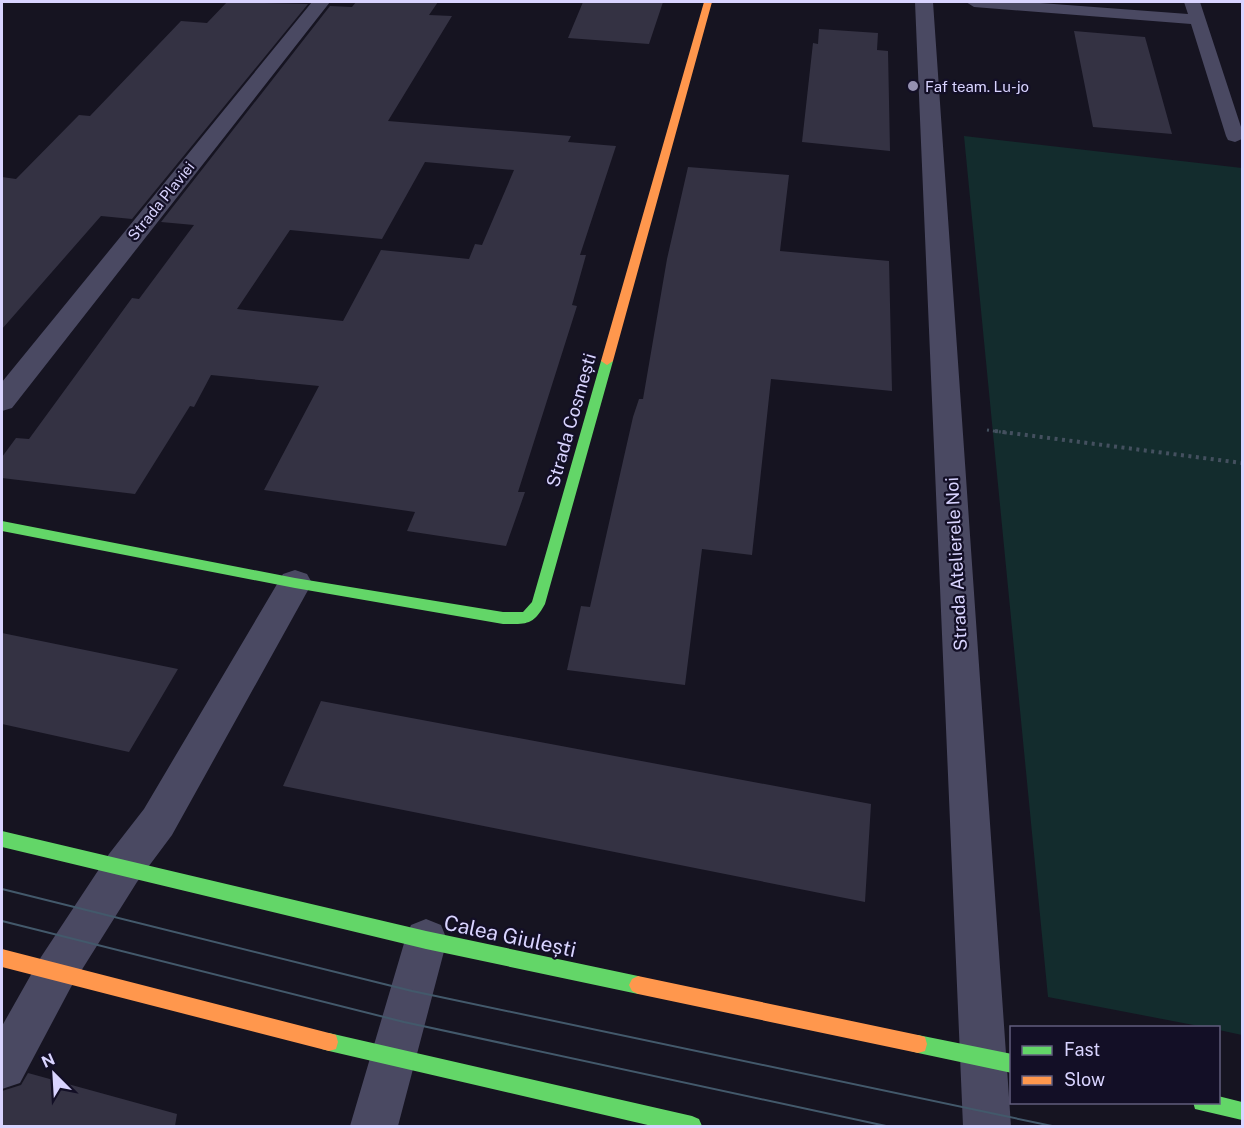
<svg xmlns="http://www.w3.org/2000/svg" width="1244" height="1128" viewBox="0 0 1244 1128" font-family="'Public Sans',sans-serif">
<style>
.green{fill:#132c2d}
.building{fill:#343243;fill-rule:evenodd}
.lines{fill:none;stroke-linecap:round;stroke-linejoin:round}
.path-far1{stroke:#44505f;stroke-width:3;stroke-dasharray:2 4;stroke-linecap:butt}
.path{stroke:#44505f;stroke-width:4;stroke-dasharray:3 4.5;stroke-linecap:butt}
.lane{fill:#4a4962;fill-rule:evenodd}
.street{fill:#4a4962;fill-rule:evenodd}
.fast{fill:#63d668;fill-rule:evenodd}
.slow{fill:#ff974d;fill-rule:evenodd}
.tram{stroke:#43596b;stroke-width:2}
.poi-dot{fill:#9591b1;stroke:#130f26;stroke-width:2}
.labels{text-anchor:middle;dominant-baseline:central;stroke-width:4.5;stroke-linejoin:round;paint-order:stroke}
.far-poi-label{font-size:15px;fill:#d9d4ff;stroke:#130f26;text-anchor:start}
.far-street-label{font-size:15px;fill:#d9d4ff;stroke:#130f26}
.street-label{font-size:18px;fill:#d9d4ff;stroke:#130f26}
.near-street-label{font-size:21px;fill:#d9d4ff;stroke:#130f26}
</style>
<rect width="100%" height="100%" fill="#161421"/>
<path class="green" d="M964,136L1242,168V1035L1219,1030L1218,1028L1204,1027L1048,997Z"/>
<path class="building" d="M227,2L308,4L132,219L101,216L2,329V177L16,179L79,115L90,116L181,21L207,23Z
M356,2H438L429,15L452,16L388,121L571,136L568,142L616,146L580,255H586L572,305L577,306L518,492H525L506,546L407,531L415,512L264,490L319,386L211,375L194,407L190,406L135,494L2,478V457L16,438L29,439L132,298L139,299L194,225L161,222L330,6L352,7ZM425,162L514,170L482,245L475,244L469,259L381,250L343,321L237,309L290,230L382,239Z
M583,2H663L649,44L568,38Z
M819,29L878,33L877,50L888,51L890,151L802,142L813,43L818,44Z
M1074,31L1145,37L1172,134L1093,127Z
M688,167L789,175L780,251L889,261L892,391L771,379L752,555L702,549L685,685L567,670L581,606L590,607L633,417L639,399H643L667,259Z
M2,633L178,669L129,752L2,724Z
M321,701L871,804L865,902L283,786Z
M28,1073L177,1114L175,1126H2V1091L21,1085Z"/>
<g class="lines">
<path class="path-far1" d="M987,430L1007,433"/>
<path class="path" d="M995,431L1242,463"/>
<path class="lane" d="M966,2H1027L1188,14L1184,2H1200L1242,130V139L1235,142L1228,140L1226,136L1191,24L974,7Z"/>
<path class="street" d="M312,2H330L12,408L2,411V382Z
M915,2H933L1011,1126H963Z
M295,570L307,574L312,583L172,835L137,882L71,987L20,1083L2,1089V1026L41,957L109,854L144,809L283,574Z
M426,919L441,925L447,940L398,1126H350L405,940L411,925Z"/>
<path class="fast" d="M607,357L613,361L545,604C533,626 526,624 503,624L295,588L2,531V521L295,578L503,612H523L532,602L601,361Z
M2,831L426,931L638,976L644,979L647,985L644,991L638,994L426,949L2,847Z
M329,1033L692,1116L699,1119L702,1126H652L329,1051L322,1049L320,1042L322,1035Z
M918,1035L1012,1054V1073L918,1053L911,1051L909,1044L911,1037Z
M1218,1096L1242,1102V1120L1195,1109L1193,1102H1218Z"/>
<path class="slow" d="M704,2H712L613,361L607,365L601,361Z
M2,949L329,1033L336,1035L338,1042L336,1049L329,1051L2,967Z
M638,976L918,1035L925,1037L927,1044L925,1051L918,1053L638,994L632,991L629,985L632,979Z"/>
<path class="tram" d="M2,889L412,991L1052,1126
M2,921L404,1022L886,1126"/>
</g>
<circle class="poi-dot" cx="913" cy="86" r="6"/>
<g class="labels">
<g class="far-poi-label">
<text x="925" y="86">Faf team. Lu-jo</text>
</g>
<g class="far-street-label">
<text transform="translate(161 201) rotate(-51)">Strada Plaviei</text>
</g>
<g class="street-label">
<text transform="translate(571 420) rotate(-74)">Strada Cosmești</text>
<text transform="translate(956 564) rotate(-93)">Strada Atelierele Noi</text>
</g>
<g class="near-street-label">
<text transform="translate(510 936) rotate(12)">Calea Giulești</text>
</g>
</g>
<rect width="1244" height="1128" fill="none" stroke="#d9d4ff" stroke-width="6"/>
<rect x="1010" y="1026" width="210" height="78" fill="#130f26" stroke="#625e7d" stroke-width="1.5"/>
<rect x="1022" y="1046" width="30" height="9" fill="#63d668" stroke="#625e7d" stroke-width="1.5"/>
<text x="1064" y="1056" font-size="18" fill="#d9d4ff">Fast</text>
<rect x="1022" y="1076" width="30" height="9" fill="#ff974d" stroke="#625e7d" stroke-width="1.5"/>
<text x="1064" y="1086" font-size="18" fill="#d9d4ff">Slow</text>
<g transform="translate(54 1074) rotate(336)" stroke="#130f26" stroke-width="4.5" paint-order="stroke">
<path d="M0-4.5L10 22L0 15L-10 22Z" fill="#d9d4ff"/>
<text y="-9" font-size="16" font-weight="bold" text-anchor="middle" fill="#d9d4ff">N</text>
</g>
</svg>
